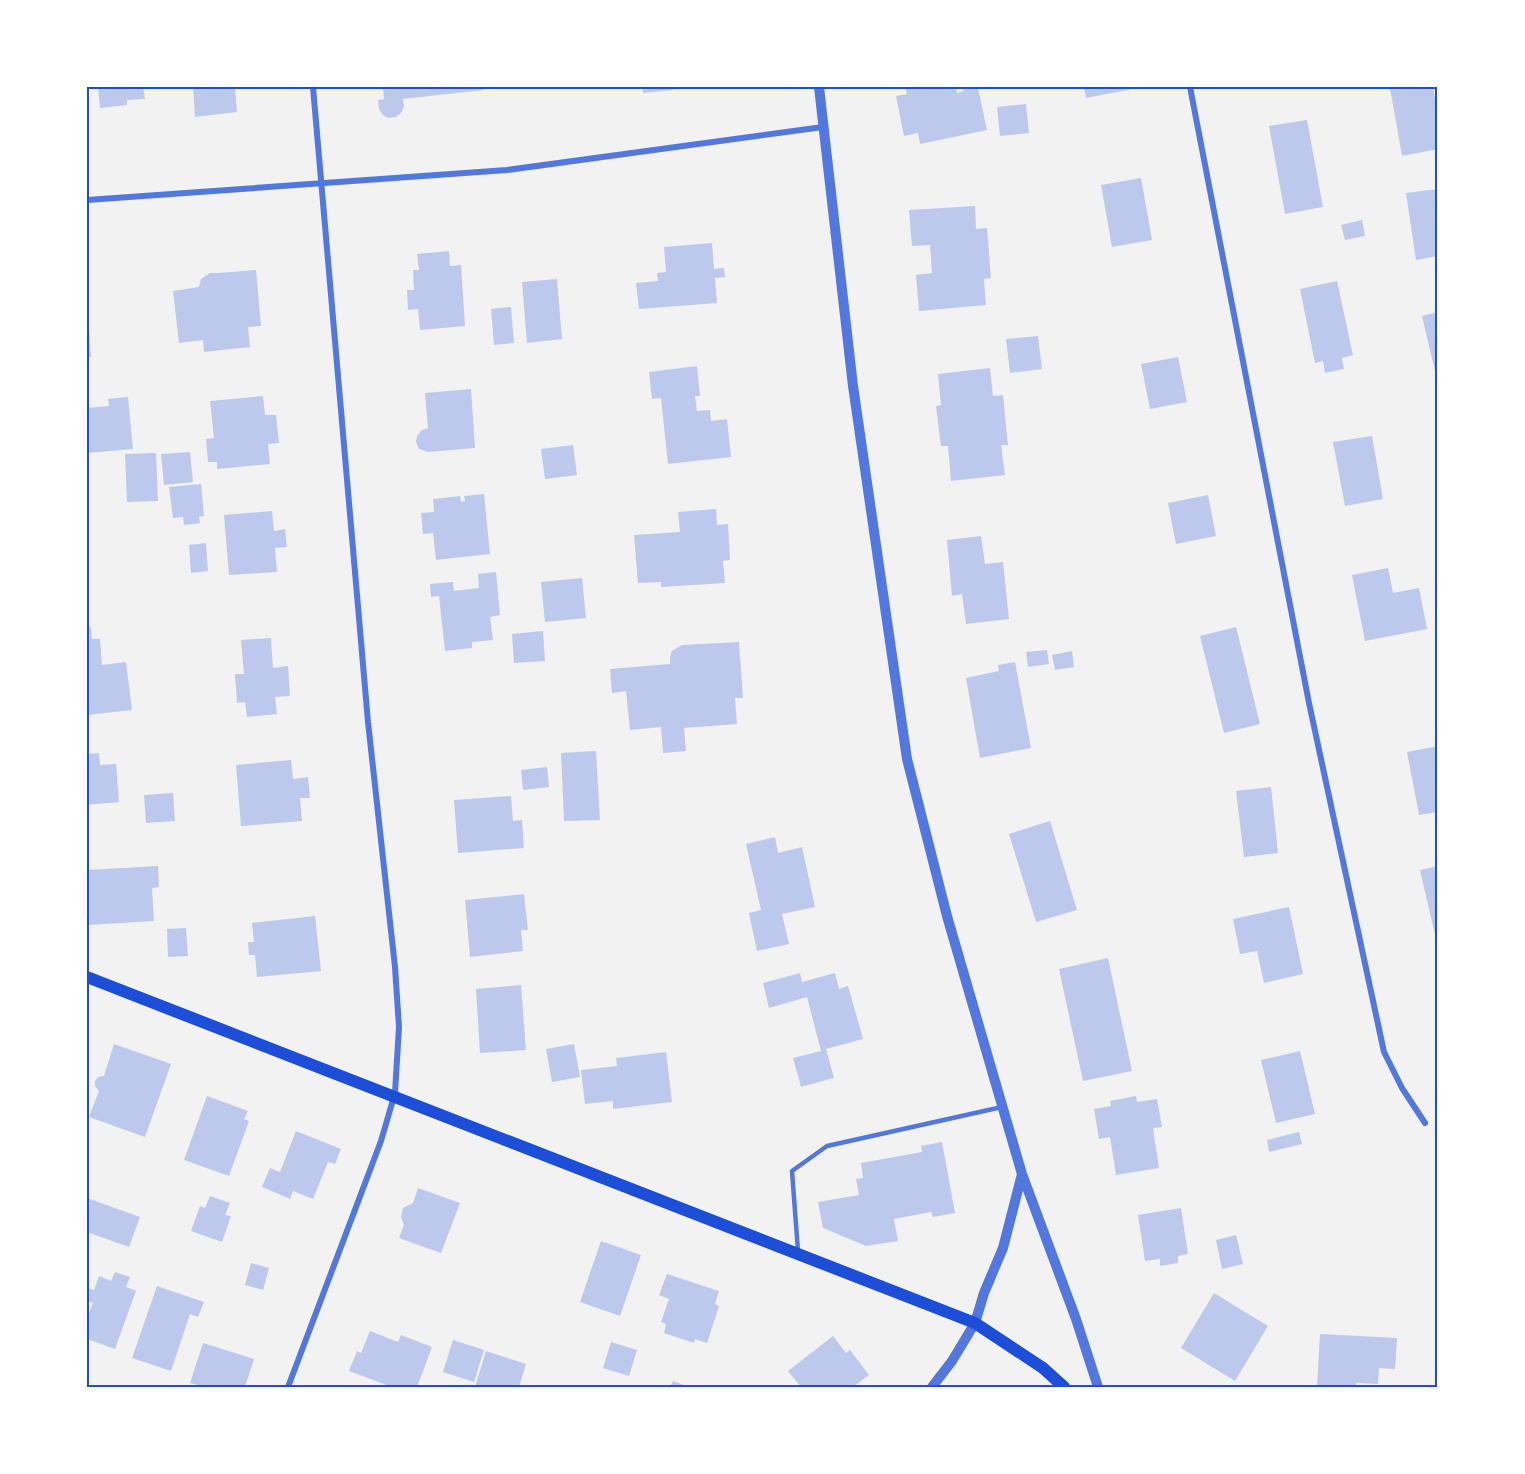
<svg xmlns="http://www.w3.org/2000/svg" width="1525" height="1474" viewBox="0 0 1525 1474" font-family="'Noto Sans',sans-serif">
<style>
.building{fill:#bdc9ec}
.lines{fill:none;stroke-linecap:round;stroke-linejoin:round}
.service{stroke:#5277de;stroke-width:4.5}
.minor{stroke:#5277de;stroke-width:6}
.tertiary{stroke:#5277de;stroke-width:10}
.secondary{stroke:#1d4ed8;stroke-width:12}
.neatline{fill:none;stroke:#1d4ed8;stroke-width:2}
</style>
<rect width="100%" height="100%" fill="#f2f2f2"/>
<path class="building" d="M98,87H143L145,99L127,100V105L100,108Z
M193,87H235L237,112L195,117Z
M383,87H483V90L403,99L404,107L401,113L396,117L388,118L383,115L379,109L378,100L384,99Z
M643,87H672L673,90L643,93Z
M905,87H956L957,93L964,91L962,87H973V89L978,88L987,130L920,144L918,133L904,136L896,96L907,94Z
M1084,87H1132L1133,89L1086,98Z
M1396,87H1433L1438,116V149L1402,156L1390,88Z
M1026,104L1029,133L1000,136L997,107Z
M1307,120L1323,207L1285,214L1269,126Z
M1141,178L1152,240L1112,247L1101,185Z
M1438,189V256L1416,260L1406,193Z
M975,206L976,229L987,228L991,278L984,279L986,305L919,311L916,275L932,273L930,245L912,246L909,210Z
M1362,220L1365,236L1345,240L1341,225Z
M712,243L714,269L724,268L725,277L715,278L717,303L639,309L636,283L658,281L657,273L666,272L664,247Z
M449,251L450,266L461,265L465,326L420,330L418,309L408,310L407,290H414L413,270H419L417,254Z
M256,270L261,326L248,327L250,347L204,352L203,340L179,343L173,291L199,287L201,279L210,273H218Z
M557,279L562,339L527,343L522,282Z
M1337,281L1353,355L1342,358L1344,369L1325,373L1323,361L1315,363L1300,289Z
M511,307L514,343L494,345L491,309Z
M1438,312V380H1437L1422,316Z
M87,328H89L91,357H87Z
M1038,336L1042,369L1010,373L1006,339Z
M1178,357L1187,402L1150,409L1141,364Z
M697,366L700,396H695L697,411L710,410L711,421L727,419L731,457L668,464L661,398L652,399L649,372Z
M990,368L993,396L1003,395L1008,445H1001L1005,475L951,481L948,446H941L936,406L941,405L938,374Z
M471,389L475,448L428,452L419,449L416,442L417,436L422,430L428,428L425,393Z
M263,396L265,415H276L279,443L268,444L270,464L217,469V462H208L206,439L214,438L210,401Z
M128,397L133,449L87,453V408L109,406L108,399Z
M1372,436L1383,499L1345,506L1333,442Z
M573,445L577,475L545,479L541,449Z
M190,452L193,482L164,485L161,454Z
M156,453L158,501L127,502L125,454Z
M201,484L204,516L199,517L200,523L184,525L183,517L173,518L169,487Z
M484,494L490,554L436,560L433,533L423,534L421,513L434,512L433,499L460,496L461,502L465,501L464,496Z
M1208,495L1216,536L1176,544L1168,503Z
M716,509L717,525L728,524L730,560L723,561L725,583L661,587V582L638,583L634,535L680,532L678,512Z
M272,511L274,531L285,529L287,547L275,548L277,572L229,575L224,515Z
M981,536L985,564L1003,562L1009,619L966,624L962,594L952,596L947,540Z
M206,543L208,571L191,573L189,545Z
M1388,568L1393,593L1419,588L1427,629L1365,641L1352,575Z
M496,572L500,615L490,617L493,640L472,642V648L445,651L439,596L431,597L430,584L453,582L454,591L479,588L478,574Z
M582,578L586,618L545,622L541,582Z
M87,625L91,628L92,639H100L102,665L126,662L132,710L87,715Z
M1236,627L1260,724L1224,733L1200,636Z
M543,631L545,661L514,663L512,634Z
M271,638L273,668L288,666L290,696L275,697L277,714L247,717L245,702L237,703L235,674H244L241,640Z
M739,642L743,698H735L737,724L684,728L686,751L663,753L661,727L630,730L626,691L612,693L610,669L670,664V657L672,651L682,645Z
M1047,650L1049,664L1028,667L1026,652Z
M1072,651L1074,667L1055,670L1052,655Z
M1015,662L1031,748L980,758L966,678L999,671L998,665Z
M1438,746V812L1419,815L1407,752Z
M596,751L600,820L564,821L561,753Z
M99,753L100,765L116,764L119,802L87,805V754Z
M291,760L293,779L308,777L310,798H300L302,821L241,826L236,765Z
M547,767L549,787L523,790L521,770Z
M1271,787L1278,853L1244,857L1236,791Z
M173,793L175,821L146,823L144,795Z
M511,796L513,821L522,820L524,848L458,853L454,800Z
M1050,821L1077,910L1036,922L1009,834Z
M775,837L778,853L802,847L815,907L782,914L789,944L757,951L749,913L761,910L746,844Z
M158,866L159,887L152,888L154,921L88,925L87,870Z
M1438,866V934L1435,935L1420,870Z
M524,894L528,930H521L523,951L470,957L465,900Z
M1289,907L1303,974L1264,983L1257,951L1240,954L1233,919Z
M315,916L321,971L257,977L255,955H249L248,942H254L252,923Z
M186,928L188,956L168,957L167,929Z
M1108,958L1132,1071L1083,1081L1059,969Z
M800,973L802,982L835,973L839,989L848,986L863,1039L826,1049L834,1078L801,1087L793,1058L821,1051L807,997L769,1008L763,983Z
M521,985L526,1050L480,1053L476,989Z
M114,1044L171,1064L145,1137L89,1117L99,1091L95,1086V1081L98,1077L104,1076Z
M574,1044L580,1077L552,1082L546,1049Z
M1300,1051L1315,1114L1276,1123L1261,1060Z
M666,1052L672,1102L613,1109V1101L585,1104L581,1070L617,1066L616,1058Z
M207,1096L248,1111L244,1119L249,1121L229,1176L184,1160Z
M1136,1096L1137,1102L1157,1099L1162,1127L1153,1128L1159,1168L1116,1175L1110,1137L1099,1139L1094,1109L1111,1106L1110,1101Z
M296,1131L341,1149L335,1164L328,1162L313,1199L293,1191L290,1199L262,1187L270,1168L280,1172Z
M1299,1132L1302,1144L1269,1152L1267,1140Z
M942,1142L955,1213L933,1217L931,1212L894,1219L898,1241L866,1246L823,1228L818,1202L859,1195L856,1179L863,1178L861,1163L922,1152L921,1146Z
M418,1188L460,1203L441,1253L399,1238L404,1225L401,1217L403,1208L413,1203Z
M210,1196L230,1203L225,1215L231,1216L222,1242L191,1231L200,1206L205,1208Z
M87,1198L140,1217L129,1247L87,1232Z
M1181,1208L1188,1254L1178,1256V1263L1160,1266V1259L1145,1261L1138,1215Z
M1236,1235L1243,1264L1222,1269L1216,1240Z
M601,1241L641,1255L620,1316L580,1302Z
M251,1263L269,1268L263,1290L245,1285Z
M115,1272L130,1277L126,1287L136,1291L115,1349L87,1339V1313H89L93,1303L87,1301L88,1288L94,1290L99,1276L111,1281Z
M667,1274L719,1291L715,1304L719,1306L707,1343L695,1339L694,1343L664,1333L666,1324L661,1322L669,1299L659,1295Z
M157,1286L204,1302L198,1317L190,1314L171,1371L132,1358Z
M1214,1293L1268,1326L1235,1381L1181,1348Z
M370,1331L398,1342L401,1335L432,1347L417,1387H392L349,1371L357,1351L361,1353Z
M1320,1334L1397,1338L1395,1369L1379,1368L1378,1384L1356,1383V1387H1317Z
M833,1336L846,1353L850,1350L869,1375L853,1387H801L788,1371Z
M453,1340L484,1350L474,1382L443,1372Z
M611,1342L637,1350L629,1376L603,1368Z
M203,1343L254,1359L245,1387H205L190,1383Z
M486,1351L526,1364L519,1387H475Z
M673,1381L689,1387H670Z"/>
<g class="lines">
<path class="service" d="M798,1251L792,1171L827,1146L1002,1107"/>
<path class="minor" d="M1190,87L1309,703L1384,1052L1402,1088L1425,1123
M87,200L507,170L823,127
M288,1387L381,1141L395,1093L399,1027L395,967L368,722L313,87"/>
<path class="tertiary" d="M819,87L853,386L907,759L947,916L1022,1174L1076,1319L1098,1387
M932,1387L952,1361L975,1323L984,1293L1003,1248L1022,1174"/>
<path class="secondary" d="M87,977L975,1323L1043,1368L1064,1387"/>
</g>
<rect width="1525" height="1474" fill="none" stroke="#ffffff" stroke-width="177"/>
<rect x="88" y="88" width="1348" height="1298" class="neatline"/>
</svg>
